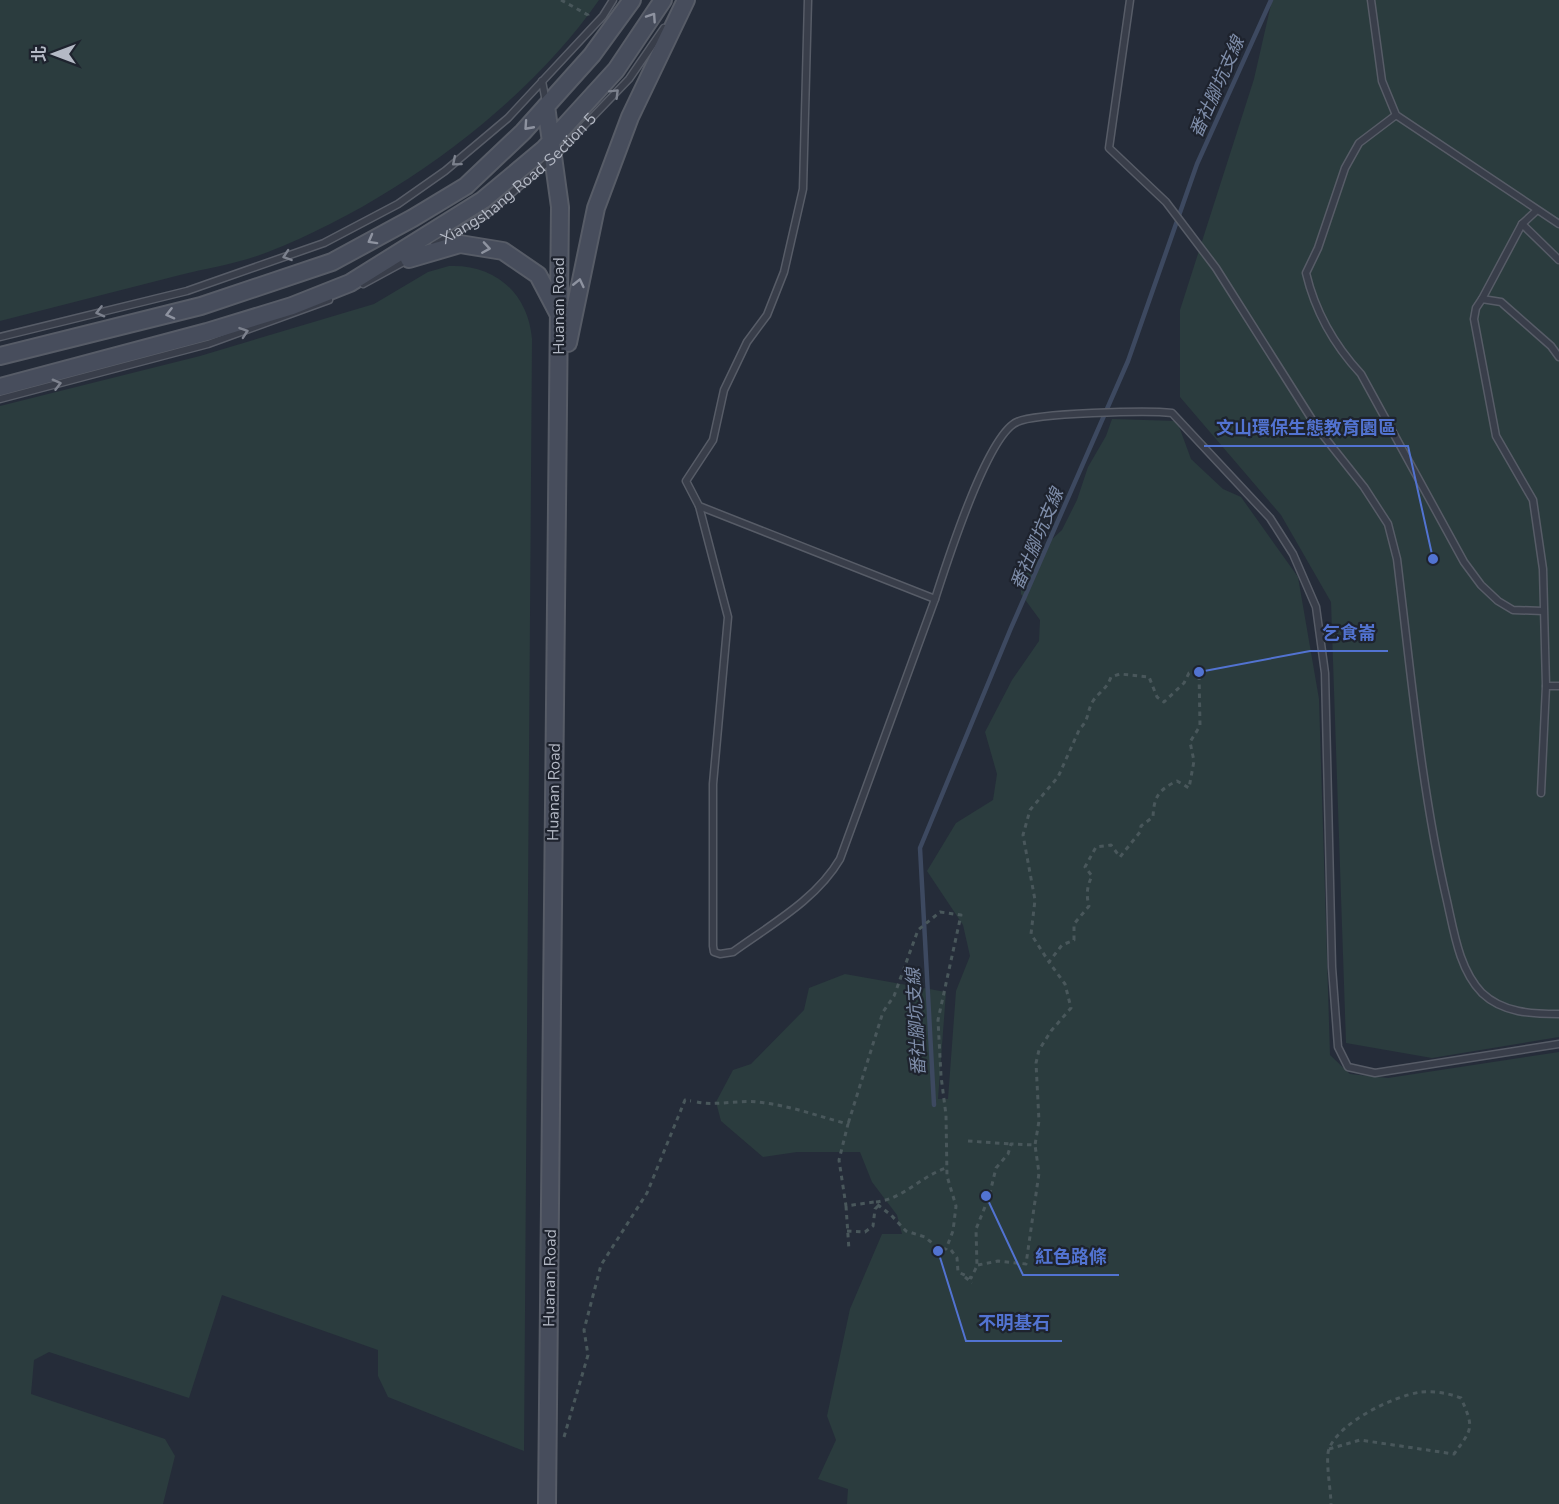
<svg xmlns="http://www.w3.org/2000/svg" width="1559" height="1504" viewBox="0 0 1559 1504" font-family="'Nunito Sans','Noto Sans TC',sans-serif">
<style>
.green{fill:#2b3c3e}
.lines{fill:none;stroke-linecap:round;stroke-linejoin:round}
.stream{stroke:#3d4960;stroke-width:4.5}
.lane-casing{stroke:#575c67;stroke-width:9}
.secondary-casing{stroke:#575c67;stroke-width:20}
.path{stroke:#49575b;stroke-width:3;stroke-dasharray:4.5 4.5;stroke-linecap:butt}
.lane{stroke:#393e4a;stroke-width:6}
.secondary{stroke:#474d5c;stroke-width:16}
.oneway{stroke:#8e93a0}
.oneway2{stroke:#7d828e}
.labels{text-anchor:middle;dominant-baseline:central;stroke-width:4.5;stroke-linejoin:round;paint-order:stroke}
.street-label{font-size:16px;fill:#b4b9c5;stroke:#1e232e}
.water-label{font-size:18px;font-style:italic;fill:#7f8eaa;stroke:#1e232e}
.leader{fill:none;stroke:#5273d1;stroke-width:2}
.callout-dot{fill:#5273d1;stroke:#1e232e;stroke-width:2}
.callout-label{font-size:18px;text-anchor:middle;font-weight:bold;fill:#5273d1;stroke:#1e232e;stroke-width:4.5;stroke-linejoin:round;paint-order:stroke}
</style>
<rect width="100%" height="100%" fill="#252c39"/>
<path class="green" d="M0,0H599C524,108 390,204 268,252C240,263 209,268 180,275C120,290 60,306 0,321Z
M1272,0H1559V1037L1432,1058L1346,1043L1331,602L1281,515L1180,397V310L1254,79Z
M449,266C495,264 528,293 532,339L524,1451L388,1397L378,1376V1350L222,1295L189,1398L49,1352L34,1360L31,1394L165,1439L175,1456L163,1504H0V406L200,356L374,304L428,272Z
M1112,419L1177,421L1191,459L1223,489L1241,497L1298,577L1319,699L1330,1055L1350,1074L1388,1078L1559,1052V1504H847L848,1489L818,1479L836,1440L827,1416L850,1309L882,1234H902L897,1215L872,1182L860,1152H797L763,1157L721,1121L716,1102L733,1070L751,1064L804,1010L809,988L845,974L946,992L938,1099H948L956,991L970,956L963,925L927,871L956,823L993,800L997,774L985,732L1012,680L1039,641L1040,620L1021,594V568L1062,530L1077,500L1088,467L1106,436Z"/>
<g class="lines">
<path class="stream" d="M934,1105L920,848L1011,628L1128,361L1197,164L1271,0"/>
<defs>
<g id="lane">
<path d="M808,0L803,189L784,272L767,315L747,342L724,390L713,440L686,481L699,506L935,599C946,565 987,435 1017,422C1035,413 1149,410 1172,413L1270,518L1293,554L1316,607L1325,673L1332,967L1338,1047L1348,1067L1375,1073L1559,1044"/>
<path d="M1130,0L1109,148L1166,202L1216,268L1318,429L1364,487L1388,524L1397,559C1411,673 1421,789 1447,901C1454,932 1459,969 1482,993C1503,1013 1532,1014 1559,1014"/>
<path d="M1371,0L1382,81L1396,115L1559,224"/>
<path d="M542,81L546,102"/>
<path d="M1396,115L1359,143L1345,168L1318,248L1306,273C1315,311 1335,346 1361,374L1464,562L1481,585L1498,601L1513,610L1543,611"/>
<path d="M1522,224L1559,260"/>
<path id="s1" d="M434,245L487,214L555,156L629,79L664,28"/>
<path d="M363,284L409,259"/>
<path d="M1482,299L1522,224L1536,211"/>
<path d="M0,337L187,291L324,243L398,204L445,171L508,118L603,16L613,0"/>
<path d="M0,399L208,344L329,300"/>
<path d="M699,506L728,617L713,784V946L714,952L720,954L733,952C770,925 816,900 840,859L935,599"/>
<path d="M1546,686H1559"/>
<path d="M1541,793L1546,686L1543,569L1533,500L1496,436L1474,319L1476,308L1482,299L1501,302L1551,346L1559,357"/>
</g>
<path id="secondary" d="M546,106L560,207L547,1504
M409,259L460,244L503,251L538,275L558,313
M568,343L596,208L630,117L686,0
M0,356L201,306L332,262L413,218L466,186L523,132L592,55L632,0
M0,387L207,332L292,306L350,283L483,200L544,149L616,70L663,0"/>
</defs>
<use href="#lane" class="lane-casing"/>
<use href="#secondary" class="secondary-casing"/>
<path class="path" d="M561,0L588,15V19
M697,1102C713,1106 738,1100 757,1102C789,1105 817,1116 848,1124L839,1160L846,1206L874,1202L891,1215L906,1231L925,1237L939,1249H946L953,1231L956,1206L947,1176L946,1115L941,1076L938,1020L961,915L940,912L918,930L894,996L883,1012L848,1124
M968,1141L1011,1144
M876,1202C903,1199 920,1177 946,1168
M846,1206L849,1250
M847,1231L865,1232L873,1226L875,1209L878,1206
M951,1250L957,1258L958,1272L971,1278L977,1266L976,1229L989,1197L996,1168L1008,1154L1011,1144L1035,1145L1039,1121L1036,1063L1039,1050L1051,1031L1071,1008L1065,984L1049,962L1062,945L1074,940V924L1089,906C1086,895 1087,886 1092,876L1085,867L1096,847L1111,845L1120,857L1140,832L1141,826L1153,817C1154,797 1158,790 1177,781L1189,788L1194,761L1190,742L1200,726L1199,672L1189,673L1184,683L1164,702L1157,697L1149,677L1120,674L1111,677C1107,689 1099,692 1093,701C1087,710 1089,721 1080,728L1058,777L1030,810L1023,835L1035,900L1031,934L1049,962
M978,1265L998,1261L1026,1264L1039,1173L1035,1145
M965,1277L972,1283
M564,1437L588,1355L584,1330L601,1265L647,1193L685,1100L691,1101
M1329,1449L1360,1440L1454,1454C1473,1428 1474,1428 1461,1398C1448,1393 1435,1391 1421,1392C1394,1396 1339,1422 1329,1449C1325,1459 1331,1491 1331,1504"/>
<use href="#lane" class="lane"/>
<use href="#secondary" class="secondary"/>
</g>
<defs><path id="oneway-chevron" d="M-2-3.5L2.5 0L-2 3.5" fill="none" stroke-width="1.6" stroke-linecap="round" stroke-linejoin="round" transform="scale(1.5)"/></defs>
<g class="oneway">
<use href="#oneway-chevron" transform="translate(652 17) rotate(-56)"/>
<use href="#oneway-chevron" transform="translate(528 126) rotate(132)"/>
<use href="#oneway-chevron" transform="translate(372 240) rotate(151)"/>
<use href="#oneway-chevron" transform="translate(486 248) rotate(9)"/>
<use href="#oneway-chevron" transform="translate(579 283) rotate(-77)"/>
<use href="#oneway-chevron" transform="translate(170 314) rotate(166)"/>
</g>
<g class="oneway2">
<use href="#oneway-chevron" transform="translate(615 93) rotate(-45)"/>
<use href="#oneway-chevron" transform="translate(456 162) rotate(140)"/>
<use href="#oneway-chevron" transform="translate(287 256) rotate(161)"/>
<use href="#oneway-chevron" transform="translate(100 312) rotate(166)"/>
<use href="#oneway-chevron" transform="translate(244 332) rotate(-19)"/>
<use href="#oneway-chevron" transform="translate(57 384) rotate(-15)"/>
</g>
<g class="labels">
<g class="street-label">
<text stroke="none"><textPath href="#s1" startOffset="108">Xiangshang Road Section 5</textPath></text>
<text transform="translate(559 306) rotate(-90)">Huanan Road</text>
<text transform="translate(554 792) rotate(-89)">Huanan Road</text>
<text transform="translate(550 1278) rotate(-89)">Huanan Road</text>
</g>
<g class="water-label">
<text transform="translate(1217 87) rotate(-66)">番社腳坑支線</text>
<text transform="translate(1037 539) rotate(-67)">番社腳坑支線</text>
<text transform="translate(916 1022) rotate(-93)">番社腳坑支線</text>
</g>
</g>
<path class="leader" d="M1433 559L1408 446H1204M1199 672L1310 651H1388M986 1196L1023 1275H1119M938 1251L966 1341H1062"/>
<g class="callout-dot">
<circle cx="1433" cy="559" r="6"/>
<circle cx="1199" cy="672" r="6"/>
<circle cx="986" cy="1196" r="6"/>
<circle cx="938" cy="1251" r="6"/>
</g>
<g class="callout-label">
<text x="1306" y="434">文山環保生態教育園區</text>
<text x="1349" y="639">乞食崙</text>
<text x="1071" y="1263">紅色路條</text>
<text x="1014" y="1329">不明基石</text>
</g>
<g transform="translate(54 54) rotate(270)" stroke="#1e232e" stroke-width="4.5" paint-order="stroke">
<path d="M0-4.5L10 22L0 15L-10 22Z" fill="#b4b9c5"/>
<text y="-9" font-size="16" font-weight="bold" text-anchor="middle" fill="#b4b9c5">北</text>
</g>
</svg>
